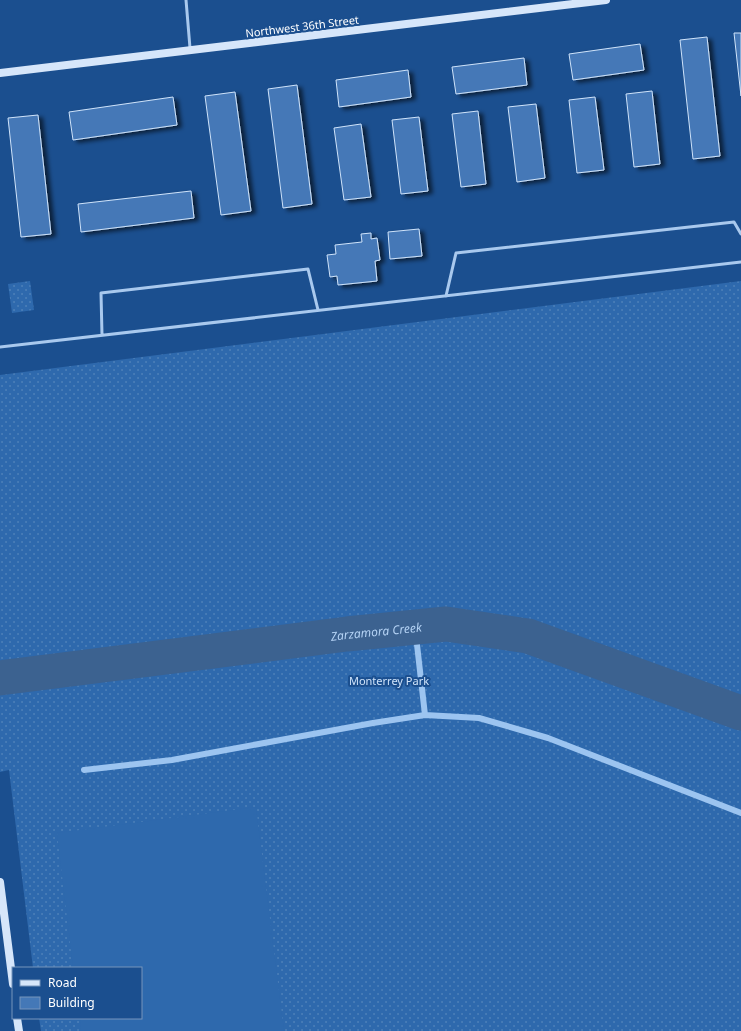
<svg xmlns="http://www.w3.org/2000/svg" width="741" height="1031" viewBox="0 0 741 1031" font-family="'Noto Sans',sans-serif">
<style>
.grass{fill:url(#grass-dots)}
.garden{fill:#2e69ad}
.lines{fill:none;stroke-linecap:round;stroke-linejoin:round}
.stream{stroke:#9cc4f0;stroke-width:6}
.river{stroke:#3c6290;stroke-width:35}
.building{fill:#4478b7;stroke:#cfe3fa;filter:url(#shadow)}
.lane{stroke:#a9c9ee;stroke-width:3}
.secondary{stroke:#d6e6fa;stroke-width:8}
.labels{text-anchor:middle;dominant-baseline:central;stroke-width:4;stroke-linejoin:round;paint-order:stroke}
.street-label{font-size:11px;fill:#fff;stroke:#1b4f8f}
.park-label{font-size:11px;fill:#cfe3fa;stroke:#1b4f8f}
.water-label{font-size:12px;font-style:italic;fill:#b5d3f5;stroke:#1b4f8f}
</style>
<defs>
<pattern id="grass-dots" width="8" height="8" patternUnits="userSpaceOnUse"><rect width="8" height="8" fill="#2e69ad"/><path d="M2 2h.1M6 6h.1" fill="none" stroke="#4d80b9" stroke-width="1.8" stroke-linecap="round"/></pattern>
<filter id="shadow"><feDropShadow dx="4.5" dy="2.5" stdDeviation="2" flood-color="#0009"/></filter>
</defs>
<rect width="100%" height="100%" fill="#1b4f8f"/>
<path class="grass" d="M30,281L34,310L12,313L8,284Z
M741,281V1031H41L39,1018H141V968H33L9,770L0,772V375Z"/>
<path class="garden" d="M256,807L284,1031H81L80,1018H141V968H73L57,833Z"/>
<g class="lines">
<path class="stream" d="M415,627L425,715
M84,770L172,760L373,723L425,715L479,718L548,738L741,813"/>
<path class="river" id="s1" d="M0,678L347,634L446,624L528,636L741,713"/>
</g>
<path class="building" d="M734,33H741V96Z
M707,37L720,156L693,159L680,40Z
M640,44L644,70L573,80L569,54Z
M524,58L527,85L456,94L452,67Z
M408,70L411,97L339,107L336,80Z
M297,85L312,204L283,208L268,89Z
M652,91L660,164L634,167L626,94Z
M235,92L251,211L221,215L205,96Z
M173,97L177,125L73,140L69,112Z
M595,97L604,170L577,173L569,100Z
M536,104L545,178L517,182L508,107Z
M478,111L486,184L461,187L452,114Z
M38,115L51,234L21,237L8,118Z
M419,117L428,191L401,194L392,120Z
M361,124L371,197L344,200L334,128Z
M191,191L194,218L81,232L78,204Z
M419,229L422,256L390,259L388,232Z
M371,233V239L377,238L380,260L375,261L377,281L338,285L337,276L330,277L327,255L336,254L335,245L362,242L361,234Z"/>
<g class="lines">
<path class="lane" d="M186,0L190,48
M446,296L456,253L734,222L741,234
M102,335L101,293L308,269L318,310
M0,347L741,262"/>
<path class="secondary" d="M0,73L606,0
M0,882L13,984
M17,1018L19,1031"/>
</g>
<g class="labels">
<g class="street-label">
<text transform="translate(302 26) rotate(-7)">Northwest 36th Street</text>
</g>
<g class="park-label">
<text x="389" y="680">Monterrey Park</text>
</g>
<g class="water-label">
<text stroke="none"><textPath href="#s1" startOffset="379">Zarzamora Creek</textPath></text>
</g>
</g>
<rect x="12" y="967" width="130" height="52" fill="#1b4f8f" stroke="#7695bc"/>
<rect x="20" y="980" width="20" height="6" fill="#d6e6fa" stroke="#7695bc"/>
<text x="48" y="987" font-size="12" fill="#ffffff">Road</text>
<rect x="20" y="997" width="20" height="12" fill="#4478b7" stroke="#7695bc"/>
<text x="48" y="1007" font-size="12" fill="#ffffff">Building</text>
</svg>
